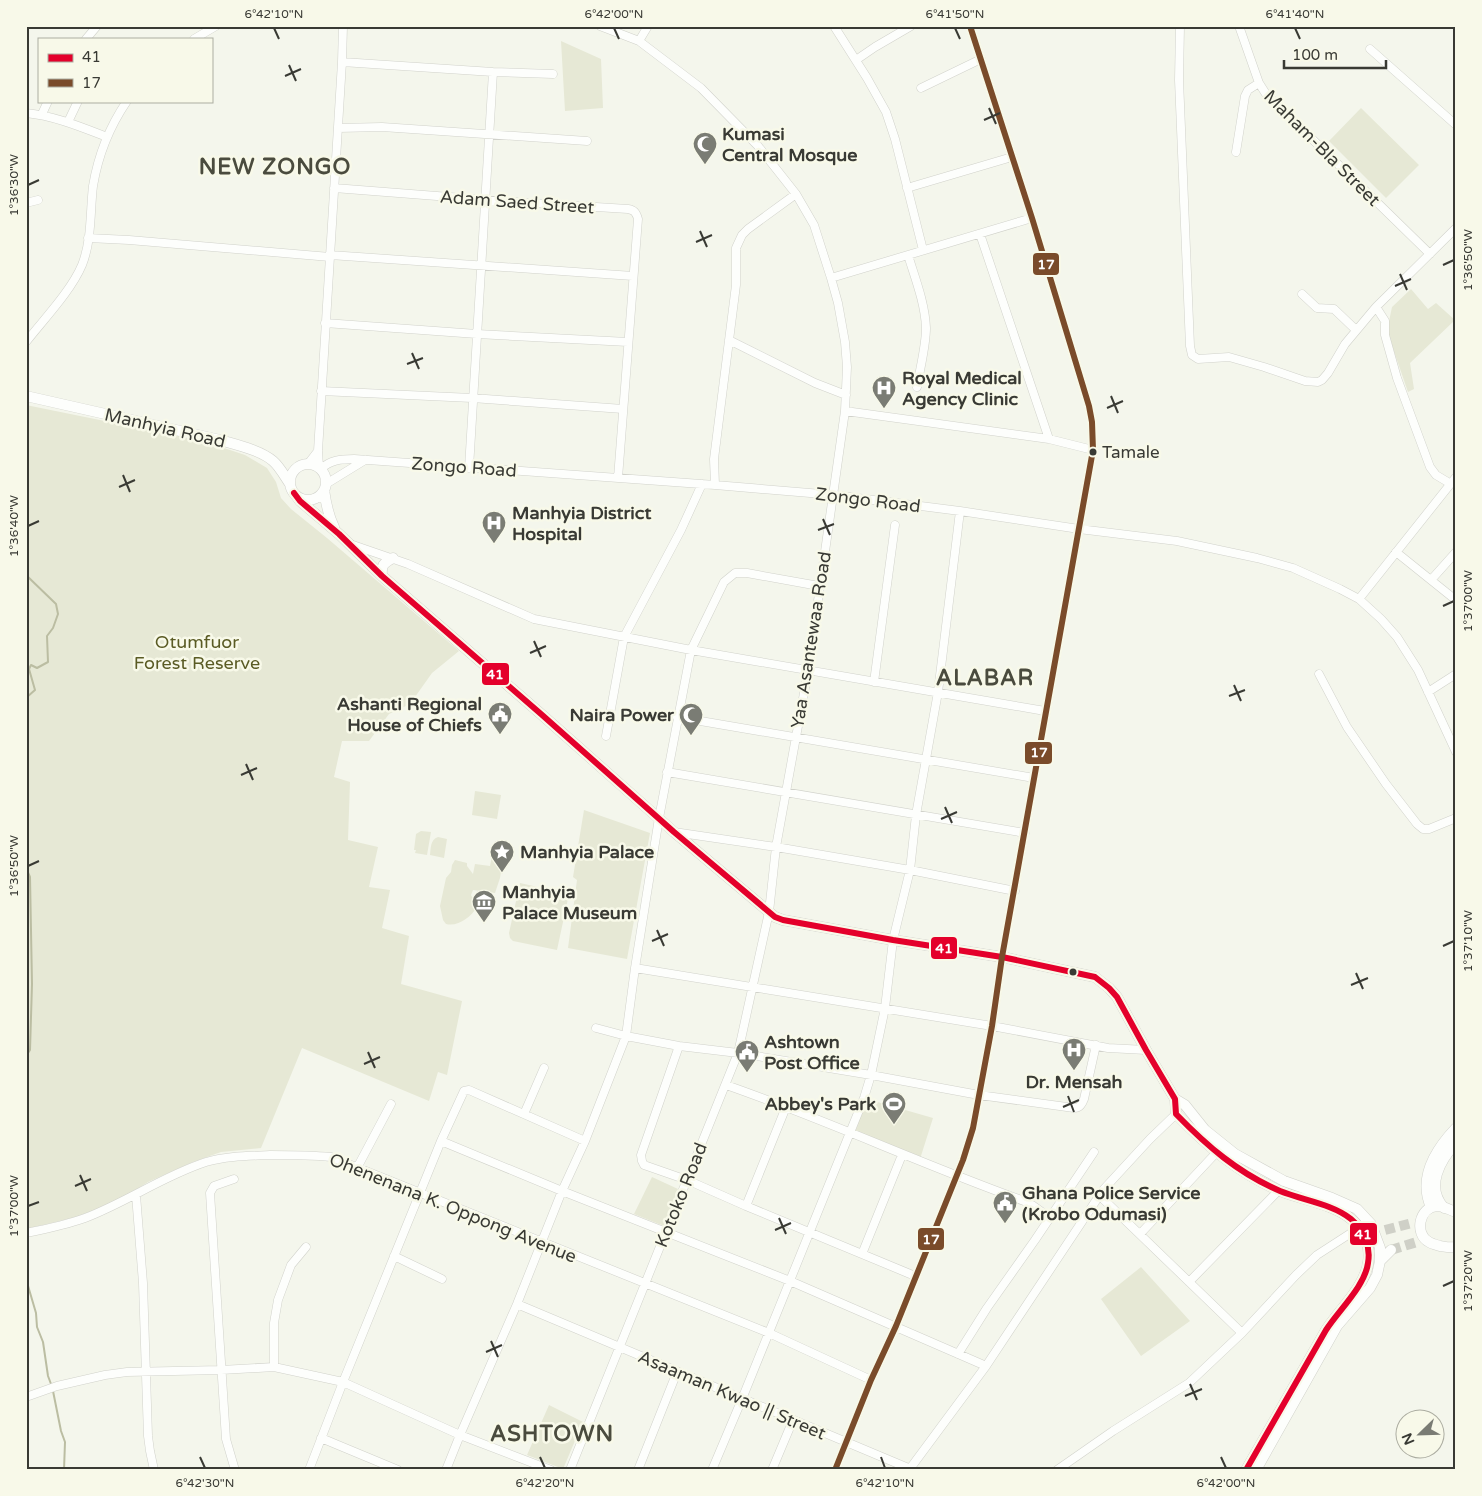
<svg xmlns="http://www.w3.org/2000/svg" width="1482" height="1496" viewBox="0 0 1482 1496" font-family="'Varela Round',sans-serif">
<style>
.green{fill:#e6e8d5}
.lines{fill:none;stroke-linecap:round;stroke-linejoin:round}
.stream{stroke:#bbbda2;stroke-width:2}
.major-tunnel{stroke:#cfd0c7;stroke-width:10;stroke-dasharray:10 5;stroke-linecap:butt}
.minor-casing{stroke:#d1d2cb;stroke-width:9}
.major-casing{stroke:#d1d2cb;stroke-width:11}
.minor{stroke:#fdfefc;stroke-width:8}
.major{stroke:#fdfefc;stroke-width:10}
.bus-1-casing{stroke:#f8f9e9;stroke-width:10}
.bus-2-casing{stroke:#f8f9e9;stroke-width:10}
.bus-1{stroke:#e4002b;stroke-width:6}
.bus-2{stroke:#7a4b2a;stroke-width:6}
.ticks{fill:none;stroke:#393a34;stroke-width:2}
.bus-dot{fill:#393a34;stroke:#f8f9e9;stroke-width:2}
.labels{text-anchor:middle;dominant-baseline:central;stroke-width:5;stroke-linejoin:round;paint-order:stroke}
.bus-label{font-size:17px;fill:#393a34;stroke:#f8f9e9;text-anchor:start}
.poi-label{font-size:18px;font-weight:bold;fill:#393a34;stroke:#f8f9e9;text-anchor:start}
.street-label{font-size:18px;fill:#393a34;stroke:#f8f9e9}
.park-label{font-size:18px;fill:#5a5b24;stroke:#f8f9e9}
.district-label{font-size:22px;font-weight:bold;letter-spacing:1px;fill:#4a4b3e;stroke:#f8f9e9}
.line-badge{stroke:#f8f9e9;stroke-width:2}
.badge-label{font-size:14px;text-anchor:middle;font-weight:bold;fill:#fff}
.neatline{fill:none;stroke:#393a34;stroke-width:2}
.ticks-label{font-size:12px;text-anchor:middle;fill:#393a34}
</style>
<rect width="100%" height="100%" fill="#f4f6ec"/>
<path class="green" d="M561,41L601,59L603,108L565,111Z
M1361,108L1419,165L1386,198L1329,141Z
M1411,289L1428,309L1436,303L1455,320L1410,363L1414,389L1408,392L1387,331L1392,307Z
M26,405L203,441L245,455L267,468L276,482L281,498L291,509L327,538L459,651L432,673L410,704L389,714L369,741H342L334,777L350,782L348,840L378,847L369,887L390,890L382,928L409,936L401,984L462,1001L447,1075L438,1072L429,1101L302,1048L261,1148L221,1152L193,1162L148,1182L118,1201L76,1217L26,1229Z
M475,791L501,795L497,819L472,815Z
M584,810L650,833L627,959L568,948L577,880L573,877Z
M421,831L431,832L427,855L415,853L416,850H414L416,834Z
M438,837L447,839L444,858L430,855C431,848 430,840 438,837Z
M493,850L504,852L500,878L495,893L473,890L471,895L477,907C471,917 458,927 446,924L443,920L440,906L446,878L451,872L452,865L455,860L467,863V866L473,874L475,864L490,866Z
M520,883L569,894L557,950L513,941L510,938L509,933Z
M867,1099L933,1118L920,1159L855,1132Z
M652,1177L678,1189L664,1226L634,1214Z
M1141,1267L1190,1321L1141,1356L1101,1299Z
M549,1405L583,1422L563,1469L527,1455Z"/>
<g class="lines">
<path class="stream" d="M26,575L56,604L58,614L53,628L47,636L48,662L37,668L31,665L29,669L35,690L27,697L26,706
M26,868L30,877L32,984L30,1050L26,1056
M26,1279L36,1313L37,1327L43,1342L48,1376L51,1384
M53,1391L61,1431L65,1442L64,1470"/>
<path class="major-tunnel" d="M1385,1230L1412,1223
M1391,1250L1417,1242"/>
<defs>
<path id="minor" d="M834,26L867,78L886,112L895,139L923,250
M1180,26L1179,80L1190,346L1192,355L1198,359L1229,357L1264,367L1305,381L1318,382L1322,380L1328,373L1345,344L1376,307L1456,228
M1239,26L1259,83L1266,94L1430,254
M86,39L97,26
M194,39L216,26
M639,41L648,26
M1370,49L1456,125
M856,60L875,47L911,26
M342,62L493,72L553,74
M921,88L981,59
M26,113C55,116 81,127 107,137
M42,114L48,101
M68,122L78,101
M338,128L382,127L587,141
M1236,152L1245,96L1248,90L1259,83
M334,188L501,201L628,209C634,210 636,212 638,219L618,478
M907,188L1012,157
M26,203L38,200
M980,234L1049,439
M88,238L129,240L330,257
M330,255L633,276
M908,255C915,278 925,303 926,328C926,346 920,368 917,387
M831,278L1032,218
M1302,294L1317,308L1334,309L1356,330
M1376,307L1385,321V335L1397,378L1430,467L1436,475L1451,484
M325,323L477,334L628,342
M729,340L815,383L846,395
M26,342C44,319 71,291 82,265C92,240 90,211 93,186C98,156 110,126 127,101
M321,391L472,398L623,409
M845,411L1049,439L1093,450
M308,464L318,451
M319,467L318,451L342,62L343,26
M469,468L493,72
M321,469C330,460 341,459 354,459L715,485L834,495L960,511L1079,529L1177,541L1257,558L1293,568L1340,589L1359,599L1381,619L1397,637L1418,670L1456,752
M326,484L365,460
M715,485L714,459L736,285V248L742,235L748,229L796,194
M350,544L408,564L534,619L691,650L1045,711
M1396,552L1452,597
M1431,580L1456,552
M1359,599L1456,477
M1319,674L1347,727L1386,784L1417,824L1423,829H1429L1456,818
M874,682L895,525
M1428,692L1456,674
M677,717L1034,778
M606,736L624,637L681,530L702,484
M667,772L1025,833
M674,832L776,847L910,870L1015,891
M635,968L992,1026L1108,1048L1146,1050
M596,1028L626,1036L679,1046L738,1053L871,1075L979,1095L1074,1108C1080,1108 1082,1104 1084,1099L1096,1045
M679,1046L641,1155L642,1161L644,1165L687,1180L746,1206L915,1276
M726,1085C827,1120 923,1165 1024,1201L1032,1205L1049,1217
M524,1114L544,1068
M441,1141L562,1191L790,1281L986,1366
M357,1168L391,1104
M234,1179L214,1186L210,1193L226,1439L235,1470
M136,1195L143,1283L148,1436L150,1451L154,1470
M1099,1195L1242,1333
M746,1206L786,1107
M26,1233C46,1229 66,1225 85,1218C127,1202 163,1176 206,1162C227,1156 248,1156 270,1155C291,1155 310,1155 331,1157L769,1333L871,1380
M1140,1234L1216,1153
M862,1254L902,1155
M394,1256L442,1279
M1189,1282L1279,1190
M517,1304L913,1470
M958,1354L987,1308L1035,1240L1094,1152
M274,1367V1323L278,1300L291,1265L306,1247
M26,1397L57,1386L105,1375L127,1372L221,1370L274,1367L343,1382L460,1435L551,1470
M321,1438L398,1470
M309,1470L343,1382L441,1141L464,1091L469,1090L585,1141
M446,1470L460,1435L517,1304L562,1191L585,1141L626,1036L635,968L659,818L691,650L724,582L735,573H747L819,586
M570,1470L738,1053L769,912L776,847L808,671L845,411L847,367L845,342L838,303L831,278L814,225L796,194L758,146L701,88L639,41L600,26
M638,1470L677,1372
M712,1470L742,1399L864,1098L871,1075L885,1008L893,940L910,870L916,815L938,692L960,511
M772,1470L793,1420
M835,1470L871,1380L896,1326L963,1160L973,1128L992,1026L1002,957L1093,450L1092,422L1089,406L1032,218L970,26
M909,1470L986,1366L1103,1190L1150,1139L1176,1114
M1057,1470L1113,1431L1189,1383L1242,1333L1296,1275L1317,1255L1351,1233L1361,1229"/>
<path id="major" d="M26,396L220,440C237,445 260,450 273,461C280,467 285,477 290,484
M290 482a18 18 0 1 1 36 0a18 18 0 1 1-36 0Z
M324,490C326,504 328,515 334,527
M294,493L300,501L339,534L382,576L541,714L674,832L775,917L783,920L893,940L1002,957L1095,977L1109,988L1117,997L1146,1050L1175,1099L1176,1114C1207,1146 1238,1173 1280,1191C1302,1200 1333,1204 1351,1219C1364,1230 1371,1246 1368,1263C1365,1286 1339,1310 1326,1330L1246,1470
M382,576C381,566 383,563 393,558
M1175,1099L1185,1105L1205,1130L1235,1154L1284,1181L1332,1198L1357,1209L1371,1224L1380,1248V1261L1377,1275L1370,1288L1337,1326L1256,1470
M1431,1207C1418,1178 1436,1149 1456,1128
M1444,1208C1425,1187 1440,1160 1456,1143
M1456,1212C1450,1210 1443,1206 1437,1206C1419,1207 1414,1234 1429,1242C1432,1244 1437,1245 1440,1246C1446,1247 1450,1248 1456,1247
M1380,1261L1391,1250"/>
</defs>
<use href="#minor" class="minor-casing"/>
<use href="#major" class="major-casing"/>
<use href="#minor" class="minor"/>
<use href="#major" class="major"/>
<defs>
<path id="bus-1" d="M294,493L300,501L339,534L382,576L541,714L674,832L775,917L783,920L893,940L1002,957L1095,977L1109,988L1117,997L1146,1050L1175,1099L1176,1114C1207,1146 1238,1173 1280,1191C1302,1200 1333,1204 1351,1219C1364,1230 1371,1246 1368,1263C1365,1286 1339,1310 1326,1330L1246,1470"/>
<path id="bus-2" d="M835,1470L871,1380L896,1326L963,1160L973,1128L992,1026L1002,957L1093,450L1092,422L1089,406L1032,218L970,26"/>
</defs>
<use href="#bus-1" class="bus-1-casing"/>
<use href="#bus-2" class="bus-2-casing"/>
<use href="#bus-1" class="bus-1"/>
<use href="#bus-2" class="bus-2"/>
</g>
<path class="ticks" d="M274,28L279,39M614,28L619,39M955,28L960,39M1295,28L1300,39M289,65L296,81M285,76L301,69M989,108L996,124M984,120L1000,113M28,185L39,180M700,231L707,247M696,242L712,235M1443,265L1454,260M1400,274L1407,290M1395,286L1411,279M412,353L419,369M407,364L423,358M1111,396L1118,413M1107,408L1123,401M123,475L130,492M119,487L135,480M823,519L830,535M28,526L39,521M818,530L834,524M1443,606L1454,601M534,641L541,657M530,653L546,646M1234,685L1241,701M1229,696L1245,690M246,764L253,780M241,775L257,768M945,807L952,823M941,819L957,812M28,866L39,861M657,930L664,946M652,941L668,934M1443,946L1454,941M1356,973L1363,989M1351,985L1368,978M368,1052L375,1068M364,1064L380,1057M1068,1096L1074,1112M1063,1107L1079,1100M80,1175L87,1191M75,1186L91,1179M28,1206L39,1202M779,1218L786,1234M775,1230L791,1223M1443,1286L1454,1281M491,1341L498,1357M486,1352L502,1345M1190,1384L1197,1400M1185,1396L1202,1389M200,1457L205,1468M540,1457L545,1468M881,1457L885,1468M1221,1457L1226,1468"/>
<defs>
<symbol id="mosque-pin" viewBox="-11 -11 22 30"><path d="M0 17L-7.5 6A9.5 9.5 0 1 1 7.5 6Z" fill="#7a7c74" stroke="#f8f9e9"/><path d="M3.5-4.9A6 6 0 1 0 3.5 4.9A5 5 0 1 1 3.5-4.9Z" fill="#fff"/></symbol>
<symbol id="hospital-pin" viewBox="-11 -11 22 30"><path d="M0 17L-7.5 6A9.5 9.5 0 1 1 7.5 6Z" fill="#7a7c74" stroke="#f8f9e9"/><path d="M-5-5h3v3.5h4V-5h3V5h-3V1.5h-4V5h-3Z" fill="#fff"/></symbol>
<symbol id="civic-pin" viewBox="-11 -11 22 30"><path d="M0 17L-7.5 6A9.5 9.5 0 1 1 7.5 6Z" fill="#7a7c74" stroke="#f8f9e9"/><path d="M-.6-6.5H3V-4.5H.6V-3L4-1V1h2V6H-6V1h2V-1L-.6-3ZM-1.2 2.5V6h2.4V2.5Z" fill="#fff"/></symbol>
<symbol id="sight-pin" viewBox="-11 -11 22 30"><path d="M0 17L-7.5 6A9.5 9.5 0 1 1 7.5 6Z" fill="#7a7c74" stroke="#f8f9e9"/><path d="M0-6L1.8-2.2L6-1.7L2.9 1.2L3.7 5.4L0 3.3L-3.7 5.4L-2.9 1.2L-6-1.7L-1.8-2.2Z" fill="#fff"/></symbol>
<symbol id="museum-pin" viewBox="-11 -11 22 30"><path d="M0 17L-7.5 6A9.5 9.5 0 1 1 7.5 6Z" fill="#7a7c74" stroke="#f8f9e9"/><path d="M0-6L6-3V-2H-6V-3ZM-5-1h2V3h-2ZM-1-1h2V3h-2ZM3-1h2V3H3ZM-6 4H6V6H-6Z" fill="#fff"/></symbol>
<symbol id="stadium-pin" viewBox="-11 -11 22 30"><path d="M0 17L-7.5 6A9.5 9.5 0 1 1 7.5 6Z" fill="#7a7c74" stroke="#f8f9e9"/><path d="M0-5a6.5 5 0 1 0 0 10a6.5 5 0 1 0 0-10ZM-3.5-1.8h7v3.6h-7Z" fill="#fff"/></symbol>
</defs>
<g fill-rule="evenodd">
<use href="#mosque-pin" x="691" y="130" width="28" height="38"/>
<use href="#hospital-pin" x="870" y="374" width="28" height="38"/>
<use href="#hospital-pin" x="480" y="509" width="28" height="38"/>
<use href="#civic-pin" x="486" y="700" width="28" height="38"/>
<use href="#mosque-pin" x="677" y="701" width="28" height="38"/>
<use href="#sight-pin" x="488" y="838" width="28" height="38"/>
<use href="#museum-pin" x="470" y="888" width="28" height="38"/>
<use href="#hospital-pin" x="1060" y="1036" width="28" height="38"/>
<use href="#civic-pin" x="733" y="1038" width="28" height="38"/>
<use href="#stadium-pin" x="880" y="1090" width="28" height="38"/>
<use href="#civic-pin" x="991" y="1189" width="28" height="38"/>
</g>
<g class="bus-dot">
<circle cx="1093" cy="452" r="4.5"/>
<circle cx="1073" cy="972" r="4.5"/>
</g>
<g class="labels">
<g class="bus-label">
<text x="1102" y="452">Tamale</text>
</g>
<g class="poi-label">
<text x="722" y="134">Kumasi<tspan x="722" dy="21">Central Mosque</tspan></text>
<text x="902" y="378">Royal Medical<tspan x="902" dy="21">Agency Clinic</tspan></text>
<text x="512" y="513">Manhyia District<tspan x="512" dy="21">Hospital</tspan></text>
<text x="482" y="704" text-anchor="end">Ashanti Regional<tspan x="482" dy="21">House of Chiefs</tspan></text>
<text x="674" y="715" text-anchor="end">Naira Power</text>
<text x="520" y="852">Manhyia Palace</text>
<text x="502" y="892">Manhyia<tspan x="502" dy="21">Palace Museum</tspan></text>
<text x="764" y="1042">Ashtown<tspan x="764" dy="21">Post Office</tspan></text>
<text x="1074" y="1082" text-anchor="middle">Dr. Mensah</text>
<text x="876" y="1104" text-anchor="end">Abbey's Park</text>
<text x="1022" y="1193">Ghana Police Service<tspan x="1022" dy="21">(Krobo Odumasi)</tspan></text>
</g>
<g class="street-label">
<text transform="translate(1322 148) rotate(45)">Maham-Bla Street</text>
<text transform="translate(517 202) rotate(4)">Adam Saed Street</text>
<text transform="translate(165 428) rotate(13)">Manhyia Road</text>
<text transform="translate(464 467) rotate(4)">Zongo Road</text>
<text transform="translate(868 500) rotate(7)">Zongo Road</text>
<text transform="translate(811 640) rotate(-81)">Yaa Asantewaa Road</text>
<text transform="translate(681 1195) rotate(-68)">Kotoko Road</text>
<text transform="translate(453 1208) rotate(22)">Ohenenana K. Oppong Avenue</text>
<text transform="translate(732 1395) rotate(23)">Asaaman Kwao || Street</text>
</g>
<g class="park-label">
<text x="197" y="642">Otumfuor<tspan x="197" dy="21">Forest Reserve</tspan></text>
</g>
<g class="district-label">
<text x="275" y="167">NEW ZONGO</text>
<text x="985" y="678">ALABAR</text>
<text x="552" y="1434">ASHTOWN</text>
</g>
</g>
<g class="line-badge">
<rect x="1032" y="252" width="28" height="24" rx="5" fill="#7a4b2a"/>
<rect x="481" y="662" width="29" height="24" rx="5" fill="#e4002b"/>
<rect x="1024" y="741" width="29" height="24" rx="5" fill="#7a4b2a"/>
<rect x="930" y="936" width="28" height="24" rx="5" fill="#e4002b"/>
<rect x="1349" y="1222" width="29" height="24" rx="5" fill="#e4002b"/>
<rect x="917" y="1227" width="28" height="24" rx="5" fill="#7a4b2a"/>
</g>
<g class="badge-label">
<text x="1046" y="269">17</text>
<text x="495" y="679">41</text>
<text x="1039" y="757">17</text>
<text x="944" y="953">41</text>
<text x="1363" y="1239">41</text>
<text x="931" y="1244">17</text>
</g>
<rect width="1482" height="1496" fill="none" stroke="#f8f9e9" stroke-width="55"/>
<rect x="38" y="38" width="175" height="65" fill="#f8f9e9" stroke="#acada1"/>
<rect x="48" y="54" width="25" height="8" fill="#e4002b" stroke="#acada1"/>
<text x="82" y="62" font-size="15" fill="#393a34">41</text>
<rect x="48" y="79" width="25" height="8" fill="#7a4b2a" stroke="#acada1"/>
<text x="82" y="88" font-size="15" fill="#393a34">17</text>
<g transform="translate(1420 1434) rotate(247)"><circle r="24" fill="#f8f9e9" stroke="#acada1"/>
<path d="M0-4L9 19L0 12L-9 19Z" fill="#7a7c74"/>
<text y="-8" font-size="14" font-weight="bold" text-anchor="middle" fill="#393a34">N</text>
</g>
<path d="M1284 60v8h102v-8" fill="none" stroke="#393a34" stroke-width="2.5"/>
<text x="1292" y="60" font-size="15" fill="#393a34" stroke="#f8f9e9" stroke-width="4" paint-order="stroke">100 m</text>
<rect x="28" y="28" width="1426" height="1440" class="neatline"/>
<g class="ticks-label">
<text x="274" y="18">6°42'10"N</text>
<text x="614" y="18">6°42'00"N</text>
<text x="955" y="18">6°41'50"N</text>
<text x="1295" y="18">6°41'40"N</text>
<text transform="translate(14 185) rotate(-90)" y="4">1°36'30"W</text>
<text transform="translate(1468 260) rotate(-90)" y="4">1°36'50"W</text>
<text transform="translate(14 526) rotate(-90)" y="4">1°36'40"W</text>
<text transform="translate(1468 601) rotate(-90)" y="4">1°37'00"W</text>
<text transform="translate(14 866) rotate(-90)" y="4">1°36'50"W</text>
<text transform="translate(1468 941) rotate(-90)" y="4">1°37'10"W</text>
<text transform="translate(14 1206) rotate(-90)" y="4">1°37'00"W</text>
<text transform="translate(1468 1281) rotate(-90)" y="4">1°37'20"W</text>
<text x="205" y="1487">6°42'30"N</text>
<text x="545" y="1487">6°42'20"N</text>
<text x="885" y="1487">6°42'10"N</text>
<text x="1226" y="1487">6°42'00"N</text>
</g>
</svg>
